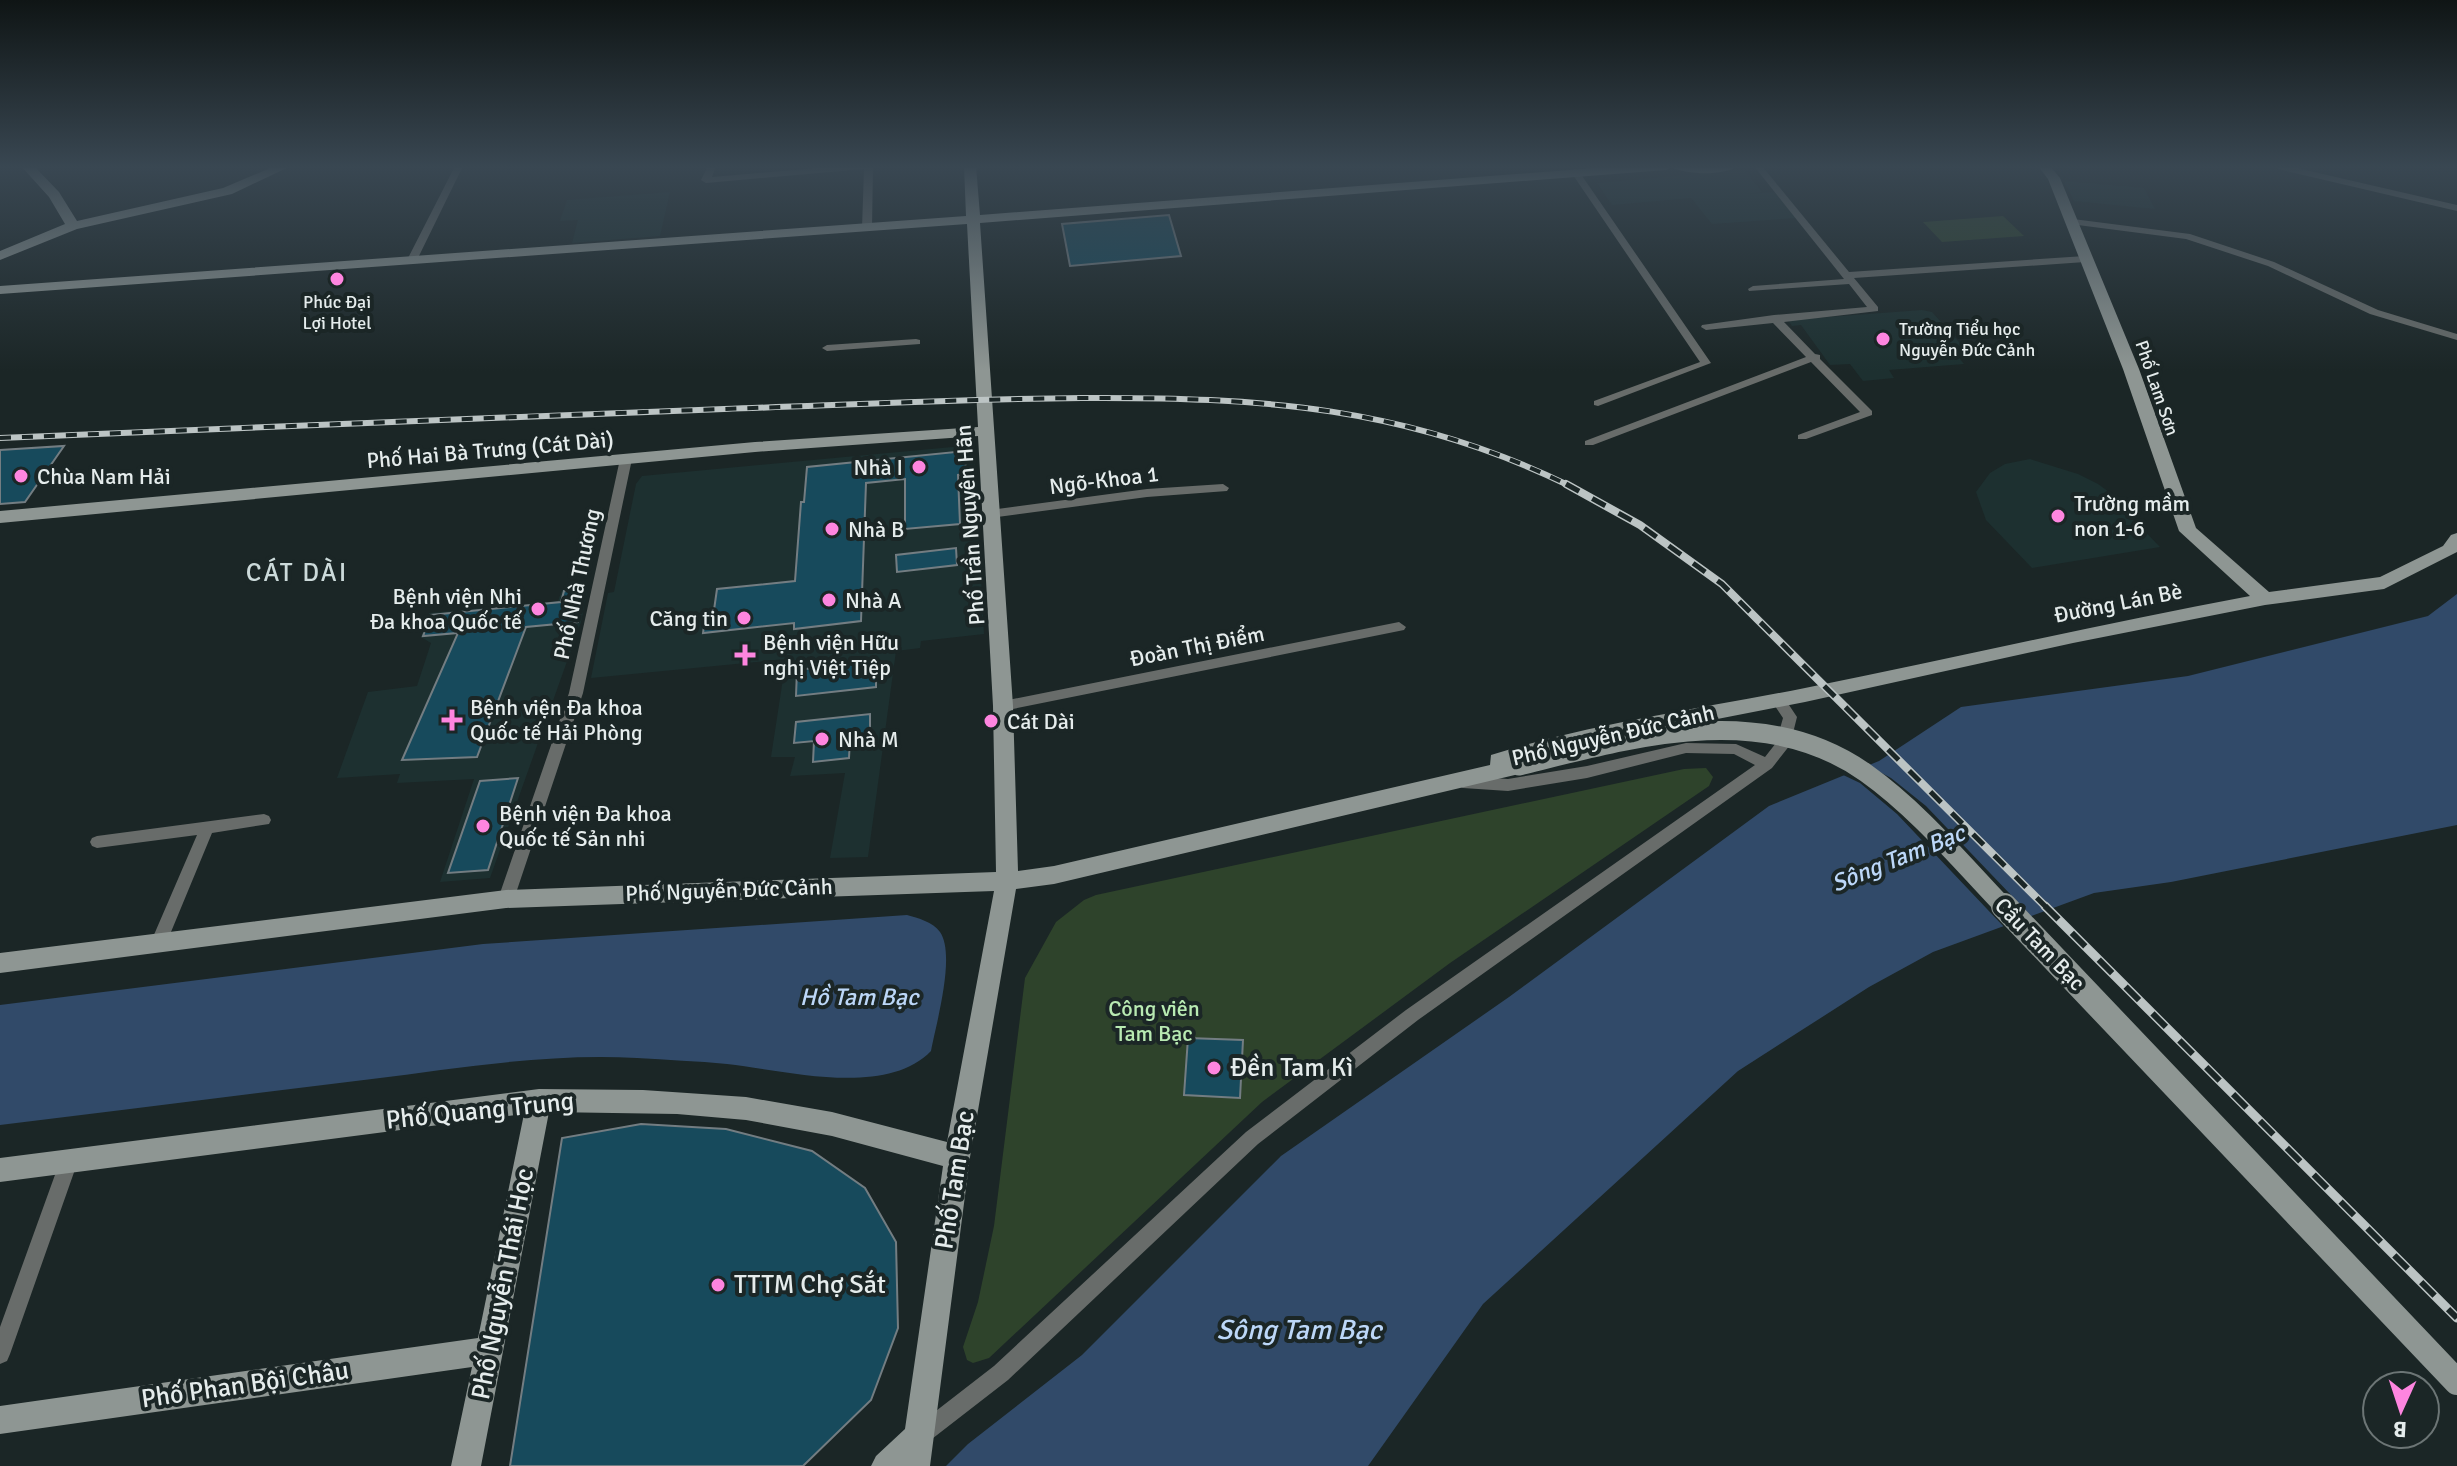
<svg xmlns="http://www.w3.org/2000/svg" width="2457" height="1466" viewBox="0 0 2457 1466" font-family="Signika,sans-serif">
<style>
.built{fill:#1d3030}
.green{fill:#2e432b}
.water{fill:#314a69}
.pier{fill:#1b2626}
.building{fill:#174a5c;stroke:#737d82;stroke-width:2}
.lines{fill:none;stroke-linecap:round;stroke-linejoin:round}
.street{fill:#686c6a;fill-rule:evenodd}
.secondary{fill:#8e9693;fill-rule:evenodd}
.rail-far2-casing{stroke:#bcc4c4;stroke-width:6}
.rail-far1-casing{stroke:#bcc4c4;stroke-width:8}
.rail-casing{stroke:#bcc4c4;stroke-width:9}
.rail-far2{stroke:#1b2626;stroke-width:4;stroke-dasharray:11;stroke-linecap:butt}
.rail-far1{stroke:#1b2626;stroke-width:5;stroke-dasharray:15;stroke-linecap:butt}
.rail{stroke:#1b2626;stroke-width:6;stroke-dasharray:19;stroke-linecap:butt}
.secondary-bridge-far1{stroke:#8e9693;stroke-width:19}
.secondary-bridge{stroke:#8e9693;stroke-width:26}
.poi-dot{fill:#fe85df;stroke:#1b2626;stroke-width:3}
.labels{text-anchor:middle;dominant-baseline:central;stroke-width:8;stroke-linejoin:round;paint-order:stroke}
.far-poi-label{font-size:18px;fill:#e5ecec;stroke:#1b2626}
.far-street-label{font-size:18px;fill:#e5ecec;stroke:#1b2626}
.street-label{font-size:22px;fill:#e5ecec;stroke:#1b2626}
.poi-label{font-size:22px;fill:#e5ecec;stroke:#1b2626;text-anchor:start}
.park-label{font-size:22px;fill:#b8eab2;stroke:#1b2626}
.water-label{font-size:24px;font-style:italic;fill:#bcd7f8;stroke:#1b2626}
.quarter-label{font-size:26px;letter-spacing:2px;fill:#ccdada;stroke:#1b2626}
.near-poi-label{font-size:26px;fill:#e5ecec;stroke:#1b2626;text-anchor:start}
.near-street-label{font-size:26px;fill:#e5ecec;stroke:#1b2626}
.near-water-label{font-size:28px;font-style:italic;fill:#bcd7f8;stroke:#1b2626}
</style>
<rect width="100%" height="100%" fill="#1b2626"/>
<path class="built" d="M1744,170L1762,192L1746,194L1774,192L1796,218L1712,224L1691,198L1612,205L1597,183Z
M2064,181L2144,188L2155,209L2074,201Z
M670,192L660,236L572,243L578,220L560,221L567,200Z
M1922,310L1932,312L1967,351L1955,353L1964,364L1889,370L1894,378L1863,381L1850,364L1830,365L1801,325L1792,326L1788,320Z
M974,445L984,634L921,641L920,648L896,651L868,857L830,858L845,773L790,776L795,757H771L786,659L591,678L608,593L614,592L636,484L642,476Z
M2030,459L2078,474L2098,484L2135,511L2127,513L2160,547L2032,568L1986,520L1976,492L1990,473L2005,464Z
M588,587L581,622L490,878L440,882L474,779L397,783L400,774L337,778L368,692L417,686L431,643L421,637L429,613L558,601L562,590Z"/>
<path class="green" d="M2003,216L2024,236L1942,242L1923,222Z
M1706,768L1713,777L1709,786L1450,963L1262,1102L989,1358L973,1363L967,1360L963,1347L978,1302L994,1226L1025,978L1056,922L1084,900L1096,895L1684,769Z"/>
<path class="water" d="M2457,594V825L2171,882L2094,893L1933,952L1869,987L1738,1071L1483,1304L1368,1466H946L968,1444L1082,1355L1281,1156L1509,997L1769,806L1879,761L1961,707L2188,676L2428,616Z
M907,915C918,918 933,922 940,932C956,955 936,1024 931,1051C886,1098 784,1070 727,1064C697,1061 667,1060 637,1058C548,1053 459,1068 372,1079C248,1094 124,1110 0,1125V1005L483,944Z"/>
<path class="pier" d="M1863,763L1891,778L1926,806L2033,918L2005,928L1897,814L1860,783L1839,773Z"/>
<path class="building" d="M1169,215L1181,256L1070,266L1062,224Z
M64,446L25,502L0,504V450Z
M965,451L966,474L958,475L960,524L905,529V479L866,483L861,621L794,629V623L703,633L706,611L714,610L717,589L795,581L801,502H804L807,467Z
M956,548L957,565L897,572L896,555Z
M585,589L578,622L526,627L477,757L402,760L458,633L423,636L431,615L561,602L564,591Z
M876,661V687L796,696L797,670Z
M870,714V735L850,738L849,758L813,762L814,741L794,743L796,722Z
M518,778L488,870L448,873L480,781Z
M1188,1038L1243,1040L1240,1098L1184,1095Z
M641,1124L726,1129L812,1151L865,1188L896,1242L898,1328L871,1400L803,1466H510L562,1138Z"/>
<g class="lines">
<path class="street" d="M455,166H463L416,262L408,264L406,262Z
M708,166H716L712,177L841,166H873L872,228L867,231L862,228L864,169L706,183L701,180Z
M1754,166H1762L1849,272L2085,256L2090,259L2085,262L1854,278L1878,307V311L1784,322L1815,354L1820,355V359L1872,411V415L1806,439H1798V435L1860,412L1811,362L1593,445H1585V441L1806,357L1773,323L1706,330L1701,327L1702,325L1774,315L1867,307L1849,284L1749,291L1748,289L1753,286L1844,279Z
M2274,166H2288L2457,205V211L2278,169Z
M1575,169L1578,170L1711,363L1598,406L1594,405V401L1700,362L1571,172Z
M2073,219L2190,234L2274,262L2378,310L2457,334V340L2370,314L2268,266L2186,239L2070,224L2068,222Z
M916,339L920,340V344L827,351L822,348L827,345Z
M626,455L632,459L583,693L514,899L511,904L506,905L501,904L498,899L569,693L620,459Z
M1223,484L1229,488L1227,491L1147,497L990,518L984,514L990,510L1147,489Z
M1399,622L1406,627L1404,630L1003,711L996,706L1003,701Z
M1778,695L1783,696L1797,717L1790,745L1772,768L1418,1020L1258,1144L1008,1380L928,1442L921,1445L914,1442L911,1435L914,1428L994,1366L1246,1132L1406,1010L1755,765L1734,754L1686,753L1587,778L1508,791L1463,788L1458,786L1456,782L1458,778L1463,776L1508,779L1587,766L1686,743L1736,744L1765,757L1776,743L1783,718L1771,700Z
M264,814L269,816L271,820L269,824L212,833L166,944L164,949L158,951L152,949L150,944L197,835L97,848L92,846L90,842L92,838L97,836Z
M69,1152L75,1155L78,1161L10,1354L7,1361L0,1364V1327L60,1161L63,1155Z"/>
<path class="secondary" d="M21,166H34L59,192L77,221L223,188L275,166H291L232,194L77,229L0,260V251L65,224L49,197Z
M964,166H976L980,215L1621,166H1738C1723,176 1687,175 1672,167L1666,170L980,223L1013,706L1018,871L1054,866L1490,765L1491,755C1593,723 1700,709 1805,688C1953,658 2101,624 2250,596L2179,531L2123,369L2048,179L2038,166H2050L2060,178L2139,369L2196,528L2269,592L2380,577L2443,546L2451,535L2457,533V552L2384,589L2265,605L2073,643L1805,702L1615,739L1527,761L1529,766L1526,772L1519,774L1054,884L1016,889L970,1157L930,1466H871L876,1456L905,1429L943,1166L832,1136L746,1120L677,1114L549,1112L481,1466H451L472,1367L0,1434V1406L478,1338L524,1114L0,1182V1158L539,1089L643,1090L746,1097L832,1112L947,1142L994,891L506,908L0,973V953L506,890L996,872L993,706L978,436L755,452L0,523V511L755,442L978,427L967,224L0,294V286L966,216Z"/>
<defs>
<path id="rail-far2" d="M0,438C241,428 483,418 724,409C843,405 963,399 1082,398C1260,397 1407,406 1570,486"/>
<path id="rail-far1" d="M1566,484L1640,525L1722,584L2047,908"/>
<path id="rail" d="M2045,906L2457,1318"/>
</defs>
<use href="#rail-far2" class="rail-far2-casing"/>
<use href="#rail-far1" class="rail-far1-casing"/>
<use href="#rail" class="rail-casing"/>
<use href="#rail-far2" class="rail-far2"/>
<use href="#rail-far1" class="rail-far1"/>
<use href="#rail" class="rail"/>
<path class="secondary-bridge-far1" d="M1519,766C1632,738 1762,699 1866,773C1918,810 1961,862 2005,908"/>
<path class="secondary-bridge" d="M2004,906L2457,1382"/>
</g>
<linearGradient id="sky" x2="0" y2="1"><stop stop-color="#0f1515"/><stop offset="0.45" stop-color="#394752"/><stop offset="1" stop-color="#394752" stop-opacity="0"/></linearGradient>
<rect width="2457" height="371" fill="url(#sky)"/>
<g class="poi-dot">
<circle cx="337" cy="279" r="8"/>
<circle cx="1883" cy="339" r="8"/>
<circle cx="919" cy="467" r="8"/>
<circle cx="21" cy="476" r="8"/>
<circle cx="2058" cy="516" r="8"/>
<circle cx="832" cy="529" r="8"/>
<circle cx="829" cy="600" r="8"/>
<circle cx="538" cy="609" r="8"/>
<circle cx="744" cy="618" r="8"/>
<path d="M741 643h8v8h8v8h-8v8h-8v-8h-8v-8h8z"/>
<path d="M448 708h8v8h8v8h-8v8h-8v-8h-8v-8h8z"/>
<circle cx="991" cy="721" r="8"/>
<circle cx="822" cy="739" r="8"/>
<circle cx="483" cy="826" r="8"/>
<circle cx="1214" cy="1068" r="8"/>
<circle cx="718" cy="1285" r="8"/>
</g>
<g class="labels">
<g class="far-poi-label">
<text x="337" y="302">Phúc Đại<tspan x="337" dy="21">Lợi Hotel</tspan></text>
<text x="1899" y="329" text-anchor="start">Trường Tiểu học<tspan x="1899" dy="21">Nguyễn Đức Cảnh</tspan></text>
</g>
<g class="far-street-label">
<text transform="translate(2157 388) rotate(71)">Phố Lam Sơn</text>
</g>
<g class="street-label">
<text transform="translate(490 450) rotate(-5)">Phố Hai Bà Trưng (Cát Dài)</text>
<text transform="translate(1104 480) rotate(-7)">Ngõ-Khoa 1</text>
<text transform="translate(970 525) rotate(-94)">Phố Trần Nguyên Hãn</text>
<text transform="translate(577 584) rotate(-78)">Phố Nhà Thương</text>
<text transform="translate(2118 603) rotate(-11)">Đường Lán Bè</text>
<text transform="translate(1197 646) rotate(-11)">Đoàn Thị Điểm</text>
<text transform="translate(1613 735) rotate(-13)">Phố Nguyễn Đức Cảnh</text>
<text transform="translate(729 890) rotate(-2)">Phố Nguyễn Đức Cảnh</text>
<text transform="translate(2040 944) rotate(46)">Cầu Tam Bạc</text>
</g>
<g class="poi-label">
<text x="903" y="467" text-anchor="end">Nhà I</text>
<text x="37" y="476">Chùa Nam Hải</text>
<text x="2074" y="503">Trường mầm<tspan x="2074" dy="25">non 1-6</tspan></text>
<text x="848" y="529">Nhà B</text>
<text x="522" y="596" text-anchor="end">Bệnh viện Nhi<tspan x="522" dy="25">Đa khoa Quốc tế</tspan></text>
<text x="845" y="600">Nhà A</text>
<text x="728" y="618" text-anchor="end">Căng tin</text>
<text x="763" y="642">Bệnh viện Hữu<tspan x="763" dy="25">nghị Việt Tiệp</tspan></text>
<text x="470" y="707">Bệnh viện Đa khoa<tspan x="470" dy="25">Quốc tế Hải Phòng</tspan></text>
<text x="1007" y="721">Cát Dài</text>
<text x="838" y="739">Nhà M</text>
<text x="499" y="813">Bệnh viện Đa khoa<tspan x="499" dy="25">Quốc tế Sản nhi</tspan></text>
</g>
<g class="park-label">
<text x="1154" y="1008">Công viên<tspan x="1154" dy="25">Tam Bạc</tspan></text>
</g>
<g class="water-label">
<text transform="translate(1898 858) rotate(-22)">Sông Tam Bạc</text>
<text x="859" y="997">Hồ Tam Bạc</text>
</g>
<g class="quarter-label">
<text x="297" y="573">CÁT DÀI</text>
</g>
<g class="near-poi-label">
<text x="1230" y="1068">Đền Tam Kì</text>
<text x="734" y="1285">TTTM Chợ Sắt</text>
</g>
<g class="near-street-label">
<text transform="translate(480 1111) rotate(-6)">Phố Quang Trung</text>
<text transform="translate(955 1180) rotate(-81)">Phố Tam Bạc</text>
<text transform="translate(503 1284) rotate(-79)">Phố Nguyễn Thái Học</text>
<text transform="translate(245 1385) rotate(-8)">Phố Phan Bội Châu</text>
</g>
<g class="near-water-label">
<text x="1299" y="1330">Sông Tam Bạc</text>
</g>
</g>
<g transform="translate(2401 1410) rotate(183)"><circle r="38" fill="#1b2626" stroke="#6c7575" stroke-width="2"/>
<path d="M0-6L14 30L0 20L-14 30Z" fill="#fe85df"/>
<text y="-12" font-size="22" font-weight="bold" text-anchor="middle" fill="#e5ecec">B</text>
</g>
</svg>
